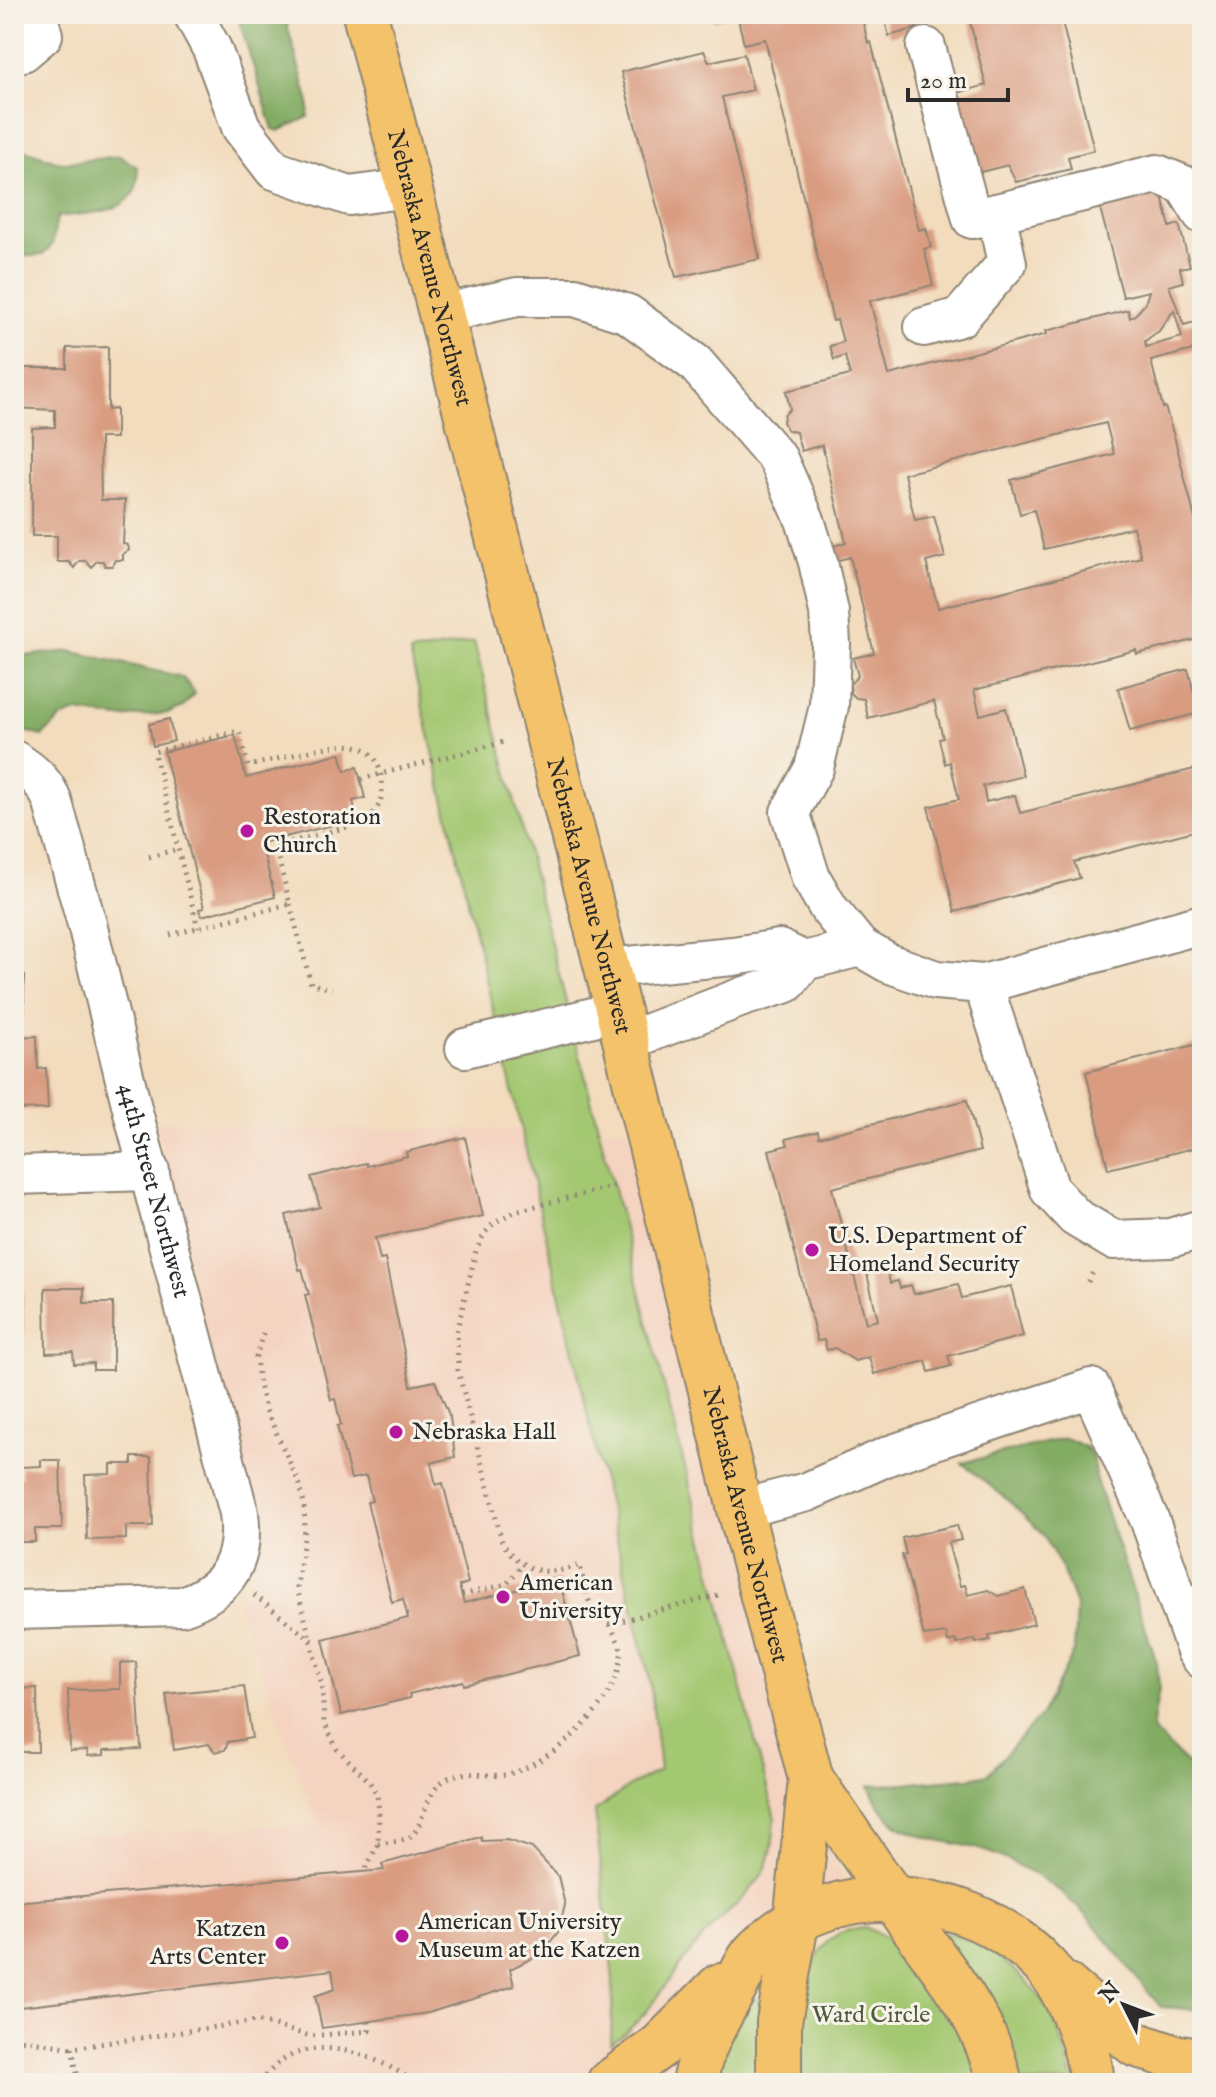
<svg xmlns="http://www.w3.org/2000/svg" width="1216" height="2097" viewBox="0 0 1216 2097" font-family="'IM FELL English',serif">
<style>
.built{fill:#f4d3c0}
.green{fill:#a4c872;stroke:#687a4e;stroke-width:2}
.forest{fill:#83ac64;stroke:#576c48;stroke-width:2}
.building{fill:#d99c81;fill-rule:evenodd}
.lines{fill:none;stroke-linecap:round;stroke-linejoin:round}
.minor-casing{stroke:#8e8474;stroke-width:42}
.major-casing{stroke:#8e8474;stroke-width:48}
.path{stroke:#8e8474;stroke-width:5;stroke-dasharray:2 6;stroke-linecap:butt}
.minor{stroke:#fff;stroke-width:38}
.major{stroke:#f3c26a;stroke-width:44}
.poi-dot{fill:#b5179e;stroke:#f7f3e8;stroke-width:3}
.labels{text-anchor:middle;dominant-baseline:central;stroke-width:6;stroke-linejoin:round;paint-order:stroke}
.street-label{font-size:24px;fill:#2b2b2b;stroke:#f7f3e8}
.poi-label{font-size:24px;fill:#2b2b2b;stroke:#f7f3e8;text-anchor:start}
.park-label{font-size:24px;fill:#4f5a40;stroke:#f7f3e8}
</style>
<rect width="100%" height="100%" fill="#f7f3e8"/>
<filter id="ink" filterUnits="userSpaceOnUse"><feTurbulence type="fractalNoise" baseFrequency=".0125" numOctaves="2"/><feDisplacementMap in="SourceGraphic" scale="16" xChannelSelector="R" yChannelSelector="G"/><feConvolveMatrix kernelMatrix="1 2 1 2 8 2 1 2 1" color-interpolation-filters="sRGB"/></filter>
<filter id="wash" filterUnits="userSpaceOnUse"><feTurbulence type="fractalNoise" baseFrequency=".006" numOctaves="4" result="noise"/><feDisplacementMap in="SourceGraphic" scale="32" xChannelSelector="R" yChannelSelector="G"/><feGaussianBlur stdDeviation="1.8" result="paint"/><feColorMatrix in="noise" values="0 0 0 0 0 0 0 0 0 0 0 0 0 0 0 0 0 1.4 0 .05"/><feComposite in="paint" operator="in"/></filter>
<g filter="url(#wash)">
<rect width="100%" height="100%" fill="#f2dcbd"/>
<path class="built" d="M155,1121L298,1129L647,1130L811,1779L848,1901L796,1923L694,2083H14V1837L317,1825L237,1604L249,1589L261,1564Z"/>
<path class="green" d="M474,642L775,1819C773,1837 773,1856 763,1873C747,1899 719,1918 699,1941C667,1979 653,2014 611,2044L613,1981L595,1811L631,1785L660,1770L650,1682L410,653Z
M865,1928C902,1938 945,1996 961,2030C969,2047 974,2066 980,2083H798C798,2047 800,1957 835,1936C844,1930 855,1929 865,1928Z
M944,1933C979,1932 1039,1986 1053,2018C1063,2038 1067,2062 1074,2083H1019Z
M753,1996L760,2002V2083H712L717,2058Z"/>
<path class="forest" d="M237,14H284L309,103L308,117L279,131L273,129Z
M14,146L62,163L120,156L137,167C145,216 89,212 57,217L52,245L43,255L14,257Z
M70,651L182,677L195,693L183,707L169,713L119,718L77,712L63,717L42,736L14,728V657Z
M1064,1438C1089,1446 1095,1451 1095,1477L1157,1663L1159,1688L1152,1730L1202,1778V2010L1161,2007C1123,1966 1094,1912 1045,1881C1029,1871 1009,1860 991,1853C938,1834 895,1848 869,1786L970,1778L988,1774L1041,1715L1074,1652L1076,1605L1061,1567L1044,1536L1009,1501L962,1463Z"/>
<g id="blocks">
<path class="building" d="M711,14H733L734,15L713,21Z
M737,14H861L868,43L871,42L919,230L926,228L931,247L924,249L933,285L870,301L889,375L1047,334L1046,331L1128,310L1130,318L1136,314L1145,304L1149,291L1123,297L1099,204L1160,188L1170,227L1179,224L1190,266L1180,268L1183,282L1169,286L1184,325L1202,320V382L1193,350L1151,361L1163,408L1165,407L1174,436L1201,542L1196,543L1202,566V638L1137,654L1136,650L974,690L980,715L1006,708L1023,776L983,786L986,802L1015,795L1020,813L1202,767V829L1074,862L1080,878L955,912L928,807L959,799L950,762L945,764L939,739L943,738L934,701L868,718L864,699L856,698L851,693L850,684L858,676L853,658L874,653L850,557L828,563L824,549L846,542L822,445L801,451L796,432L787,430L783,422L784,415L790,409L786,391L850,375L845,356L834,360L830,346L843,342L837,320L833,321L765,39L744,44ZM1174,310L1182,337L1146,347L1145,341L1159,331ZM1106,423L1114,454L1011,480L1020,514L1034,510L1044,549L1133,527L1141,557L938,608L926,562L945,557L934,516L915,520L904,474Z
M883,14H912L917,28L889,36Z
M968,14H1060L1094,150L1068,157L1071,169L1016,182L1008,165L977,173L957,93L986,85Z
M704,51L709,62L744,54L753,90L722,97L760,259L676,277L621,72Z
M108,347V410L116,409V438H100L101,500H125L123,544L128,545L129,550L123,554V560H115L112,566H105L103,561H97L91,567L86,561H79L74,568L69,562H57V536H32V428L55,427V410L14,408V368H67V348Z
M1188,669L1199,713L1130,731L1118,688Z
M169,719L174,741L153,746L149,724Z
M235,735L246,778L340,753L345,771L357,767L365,798L353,801L357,819L261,843L275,897L201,916L199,909L204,908L164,752Z
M14,974H24V1018H14Z
M37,1036L38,1069L46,1068L48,1109L14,1110V1037Z
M1202,1043V1146L1108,1169L1086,1072Z
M967,1100L980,1151L832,1188L866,1323L878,1320L867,1274L887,1269L890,1283L898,1281L900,1288L911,1285L914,1294L958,1284L962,1298L1011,1286L1023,1336L948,1356L951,1366L929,1372L926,1361L874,1374L869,1357L855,1361L835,1348L827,1350L824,1340L817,1341L769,1150L788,1145L786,1139L818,1131L819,1137Z
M465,1137L483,1216L375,1238L380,1260L385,1259L411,1386L435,1381L450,1417L455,1457L431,1463L436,1485L443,1483L468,1583L459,1586L464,1603L559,1579L580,1656L464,1685L463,1681L409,1694L410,1698L341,1715L323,1639L408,1618L403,1599L392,1602L367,1502L372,1501L366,1476L351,1479L337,1426L341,1425L335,1399L331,1400L305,1295L309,1294L302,1269L299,1270L286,1215L320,1207L311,1177L366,1163L367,1166L407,1156L406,1152Z
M22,1268L24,1337H14V1269Z
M45,1288H84V1303H113V1370H93V1363L74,1364L73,1352L46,1353Z
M132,1457H151L153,1526H126V1539L87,1540L85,1475L111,1474V1464H132Z
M41,1460H60L62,1529H35V1542H14V1478H21V1467L41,1466Z
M957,1525L961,1540L948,1543L960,1586L965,1585L968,1595L988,1590L998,1596L1025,1589L1034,1624L989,1636L990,1640L976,1643L975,1639L957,1644L956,1640L948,1642L946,1633L924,1636L902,1555L906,1554L902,1538Z
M136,1662L141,1749L104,1750V1755L88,1756L87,1750L70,1751L68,1690L120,1689V1663Z
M244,1686L252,1738L228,1742L225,1750L215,1752L209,1744L174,1750L166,1694Z
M37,1688L38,1752H14V1689Z
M481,1837L482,1841L507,1840L532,1848L558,1876L565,1905L558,1932L541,1954L510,1969L514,1986L428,2013L322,2028L315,1996L335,1989L332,1970L20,2007L14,2020V1902L384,1870L382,1864Z"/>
</g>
</g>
<g filter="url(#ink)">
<use href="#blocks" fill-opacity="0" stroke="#8e8474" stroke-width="2"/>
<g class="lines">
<defs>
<g id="minor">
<path d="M193,14L212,49L241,127L274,170L349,196L409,188"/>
<path d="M926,47L972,219L1157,174L1184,185L1202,214"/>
<path d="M14,54L23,52L43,35L37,14"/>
<path d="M441,314L517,297H575L628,314L695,363L778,459L805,520L818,562L829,612L831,644L829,706L814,768L790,812L811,878L829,909L860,947L888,963L936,980L983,984L1202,924"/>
<path d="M924,327L960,317L1007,263L996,213"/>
<path id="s1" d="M14,760C31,770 44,781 52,800L87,924L133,1112L239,1513C245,1561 228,1590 182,1606L14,1610"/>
<path d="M607,968L733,956L779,949L804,961"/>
<path d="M983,984L1050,1190L1075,1217L1113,1240L1170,1238L1202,1229"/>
<path d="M625,1042L742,997L787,983L804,961L860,947"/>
<path d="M465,1048L618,1011"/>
<path d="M14,1175L150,1171"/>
<path d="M740,1509L807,1492L890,1455L1091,1388L1150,1521L1196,1651L1202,1659"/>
</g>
<g id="major">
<path id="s2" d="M365,14L618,1011L740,1509L811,1779L796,1923L779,2022V2083"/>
<path d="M811,1779C844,1827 877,1876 911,1924C950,1980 983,2014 1000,2083"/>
<path d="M1065,1985L1135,2044L1173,2057L1202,2061"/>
<path d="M609,2083L660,2046L720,1986"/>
<path d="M694,2083C701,2047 717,2020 734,1989C741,1977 746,1961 755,1952C833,1872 972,1887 1045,1966C1069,1992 1089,2048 1092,2083"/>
</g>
</defs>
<use href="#minor" class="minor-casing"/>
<use href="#major" class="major-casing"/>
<path class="path" d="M361,779L504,742
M149,857L178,849
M290,904L311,984L332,989
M170,935L290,904L275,846L359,824C376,814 383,804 382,784C379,733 337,744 302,753C284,757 266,762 248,766L239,731L154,752L198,928
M1088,1282L1093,1272
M263,1333L256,1357L259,1385L265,1408L300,1485L304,1504L305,1530L297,1588L322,1685L324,1722L337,1749L369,1781L377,1795L379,1810L378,1844L364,1872
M254,1595L312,1641
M462,1595L507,1584L522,1565
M610,1624C589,1621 584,1582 580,1565C548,1577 521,1573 502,1542L458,1370L457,1330L476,1251L484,1234L494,1223L516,1211L615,1186
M378,1844C387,1842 400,1842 408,1838C425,1830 422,1792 448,1778C467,1768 489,1779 509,1774C553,1762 621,1702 621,1652C620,1642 613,1633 610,1624L723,1594
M14,2038L72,2048L257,2021L310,2036L369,2031V2022
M72,2048L79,2083
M261,2083C298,2025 371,2051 416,2083"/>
<use href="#minor" class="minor"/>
<use href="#major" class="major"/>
</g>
</g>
<g class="poi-dot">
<circle cx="247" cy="831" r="8"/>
<circle cx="812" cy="1250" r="8"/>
<circle cx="396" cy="1432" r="8"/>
<circle cx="503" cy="1597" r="8"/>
<circle cx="402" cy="1936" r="8"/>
<circle cx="282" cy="1943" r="8"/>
</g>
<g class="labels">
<g class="street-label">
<text stroke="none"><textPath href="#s2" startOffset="262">Nebraska Avenue Northwest</textPath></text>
<text stroke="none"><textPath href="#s2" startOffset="910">Nebraska Avenue Northwest</textPath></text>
<text stroke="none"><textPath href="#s1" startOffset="460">44th Street Northwest</textPath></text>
<text stroke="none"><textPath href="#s2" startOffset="1558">Nebraska Avenue Northwest</textPath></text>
</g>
<g class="poi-label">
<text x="263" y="817">Restoration<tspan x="263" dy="28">Church</tspan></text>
<text x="828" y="1236">U.S. Department of<tspan x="828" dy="28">Homeland Security</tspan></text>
<text x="412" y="1432">Nebraska Hall</text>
<text x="519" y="1583">American<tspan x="519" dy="28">University</tspan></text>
<text x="418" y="1922">American University<tspan x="418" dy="28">Museum at the Katzen</tspan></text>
<text x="266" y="1929" text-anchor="end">Katzen<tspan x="266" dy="28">Arts Center</tspan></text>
</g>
<g class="park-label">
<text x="871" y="2015">Ward Circle</text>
</g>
</g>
<rect width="1216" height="2097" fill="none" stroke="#f7f3e8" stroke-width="48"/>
<g transform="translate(1124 2005) rotate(312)" stroke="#f7f3e8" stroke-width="6" paint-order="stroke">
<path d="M0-6L14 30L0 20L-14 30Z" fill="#2b2b2b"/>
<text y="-12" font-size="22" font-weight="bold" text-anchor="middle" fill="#2b2b2b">N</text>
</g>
<path d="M908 88v12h100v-12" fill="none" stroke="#2b2b2b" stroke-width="4"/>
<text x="920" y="88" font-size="24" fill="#2b2b2b" stroke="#f7f3e8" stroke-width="6" paint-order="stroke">20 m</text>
</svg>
